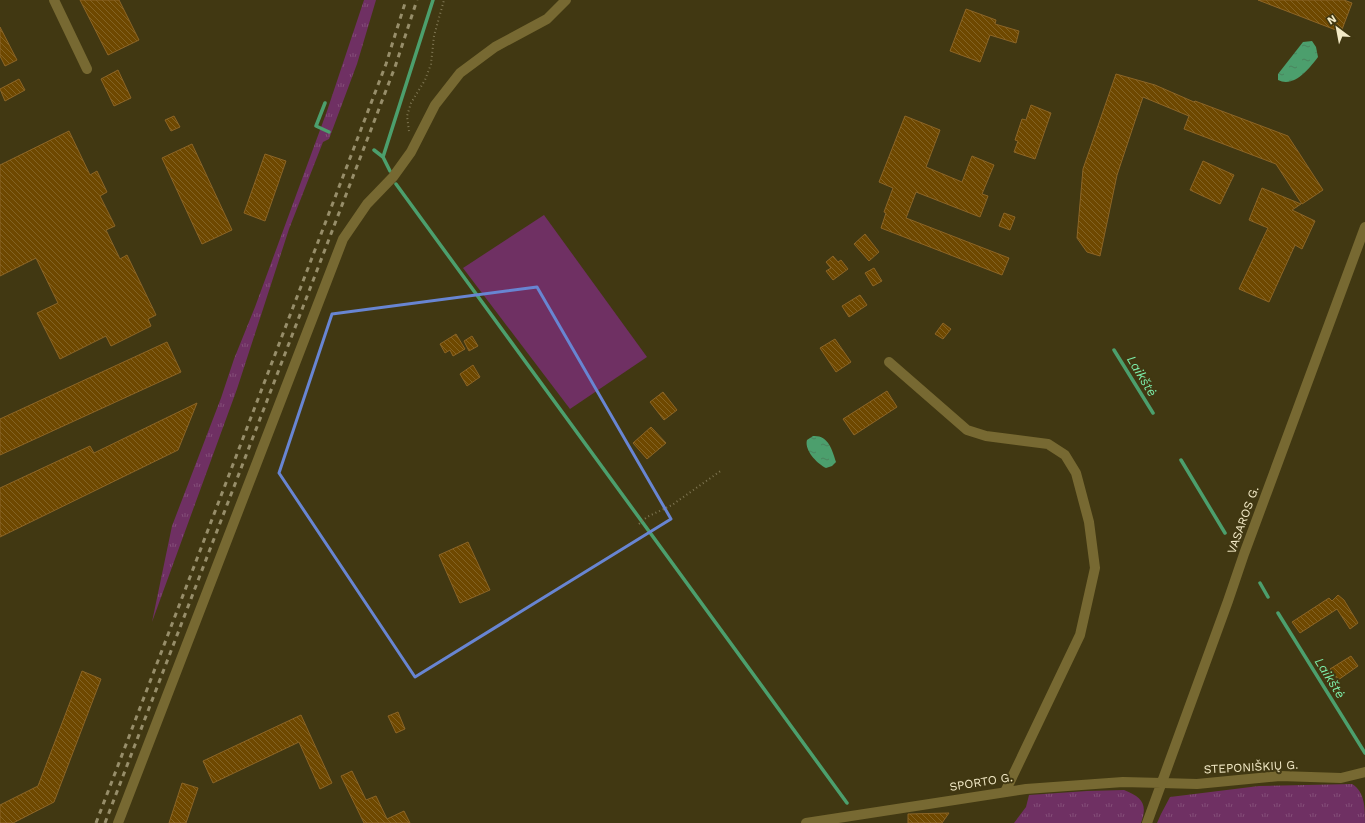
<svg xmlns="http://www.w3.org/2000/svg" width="1365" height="823" viewBox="0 0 1365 823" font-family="'Work Sans',sans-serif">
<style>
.grass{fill:url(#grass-tufts)}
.garden{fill:#6f3063}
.water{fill:url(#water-ripples)}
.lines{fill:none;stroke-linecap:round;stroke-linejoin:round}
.stream{stroke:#4c9f6d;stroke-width:3.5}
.building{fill:url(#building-back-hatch);stroke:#8c6526}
.path{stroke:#7f7652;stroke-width:2;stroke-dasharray:1 3;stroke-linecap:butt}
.minor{stroke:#776932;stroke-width:10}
.tertiary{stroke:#776932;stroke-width:10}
.rail{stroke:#978e6a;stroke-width:3;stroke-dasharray:5 5;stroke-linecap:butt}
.marked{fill:none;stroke:#6885d2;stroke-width:3;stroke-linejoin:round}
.labels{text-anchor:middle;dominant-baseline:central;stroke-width:4;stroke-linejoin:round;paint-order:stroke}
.street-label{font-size:12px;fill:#f3eac7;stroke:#413812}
.water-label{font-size:13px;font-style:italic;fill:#7ceba8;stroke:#413812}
</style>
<defs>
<pattern id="grass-tufts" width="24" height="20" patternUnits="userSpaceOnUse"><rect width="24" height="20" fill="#6f3063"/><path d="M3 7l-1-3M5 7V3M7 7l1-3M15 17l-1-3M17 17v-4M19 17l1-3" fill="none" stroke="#844e78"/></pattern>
<pattern id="water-ripples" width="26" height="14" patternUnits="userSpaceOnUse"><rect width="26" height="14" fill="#4c9f6d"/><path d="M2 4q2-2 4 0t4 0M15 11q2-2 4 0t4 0" fill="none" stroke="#4b845e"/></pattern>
<pattern id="building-back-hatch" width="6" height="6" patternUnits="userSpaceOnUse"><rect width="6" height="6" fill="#6e4800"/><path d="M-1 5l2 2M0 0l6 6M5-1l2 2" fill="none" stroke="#836324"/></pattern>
</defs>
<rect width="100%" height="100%" fill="#413812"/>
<path class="grass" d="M364,0H376L357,64L329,139L323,142L289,229L237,389L152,622L172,526L221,398L234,359L255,307L327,111Z
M1352,784C1365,792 1365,808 1365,823H1157L1161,814L1170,797L1259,786Z
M1124,790C1142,797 1148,804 1141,823H1014L1026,807L1029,795L1087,791Z"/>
<path class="garden" d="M544,215L647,357L570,409L463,268Z"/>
<path class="water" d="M1312,41L1316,47L1318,57C1309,69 1294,88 1278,80V74L1303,42Z
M813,436C828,435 832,449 836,462L832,466L826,468C817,464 804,450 807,440Z"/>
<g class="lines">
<path class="stream" d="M325,103L316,126L329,132
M374,150L383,157L390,171
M383,157L433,0
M396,184L847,803
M1114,350L1153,413
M1181,460L1225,533
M1260,583L1268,597
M1278,613L1365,753"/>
</g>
<path class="building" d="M80,0H119L139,40L108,55Z
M1258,0H1344L1352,3L1341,32Z
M966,9L996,20L995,24L1019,31L1016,43L990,35L980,62L950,51Z
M0,27L17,60L5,66L0,56Z
M118,70L131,98L114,106L101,79Z
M1116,74L1155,85L1194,102L1195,101L1288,136L1323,190L1302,204L1276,164L1184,129L1189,116L1143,97L1117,175L1100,256L1087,252L1077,238L1083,169Z
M19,79L25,90L5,101L0,89Z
M1031,105L1051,113L1035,159L1014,152L1018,141L1015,140L1022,119L1026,120Z
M174,116L180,127L171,131L165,120Z
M905,116L940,130L926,167L962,182L972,156L994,165L982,194L988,196L980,217L916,192L906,218L1009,258L1002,275L881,228L886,213L884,212L893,188L879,182Z
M69,131L90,175L97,171L107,192L100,196L115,226L106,230L120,259L127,255L156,315L148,319L151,326L111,346L106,336L60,359L37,313L58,303L36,258L0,276V165Z
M192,144L232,230L202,244L162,158Z
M265,154L286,161L265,221L244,213Z
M1203,161L1234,175L1220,204L1190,190Z
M1262,188L1301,204L1292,210L1315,221L1302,249L1295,245L1269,302L1239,289L1268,228L1249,220Z
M1004,213L1015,217L1010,230L999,226Z
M865,234L879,252L869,261L854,244Z
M833,256L838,262L841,260L848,269L833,280L826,271L831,268L826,262Z
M874,268L882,281L873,286L865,273Z
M860,295L867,305L849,317L842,306Z
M943,323L951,329L943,339L935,334Z
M456,334L465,349L453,356L450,350L445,353L440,344Z
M472,336L478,346L469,351L464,341Z
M835,339L851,362L836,372L820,348Z
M167,342L181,372L0,455V419Z
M473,365L480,377L467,386L460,374Z
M887,391L897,407L854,435L843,419Z
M663,392L677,410L664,420L650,402Z
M197,403L178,450L0,537V488L90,446L94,453Z
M651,427L666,443L647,459L633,443Z
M468,542L490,590L460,603L439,555Z
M1338,595L1344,600L1358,623L1350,629L1337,609L1300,633L1292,622L1329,598L1332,601Z
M1351,656L1358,666L1338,680L1330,669Z
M82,671L101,679L54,802L13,823H0V805L38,786Z
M398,712L405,729L396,733L388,716Z
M301,715L332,783L320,789L299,742L213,783L203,761Z
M352,771L366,800L376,796L387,819L404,811L410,823H364L341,776Z
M182,783L198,788L186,823H169Z
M949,813L942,823H908V814Z"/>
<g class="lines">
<path class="path" d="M409,131L407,116L411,103L425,80L431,64L434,36L444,0
M639,524L647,517L672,505L722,470"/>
<path class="minor" d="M54,0L87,69
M889,362L967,430L986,436L1048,444L1065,455L1076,473L1089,522L1095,568L1080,635L1005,792
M1162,783L1197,784L1280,776L1341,778L1365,772
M118,823L343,239L367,204L393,177L411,152L435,105L460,73L495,47L547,19L566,0"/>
<path class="tertiary" d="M806,823L1026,789L1123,782L1162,783
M1147,823L1228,601L1244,554L1365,227"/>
<path class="rail" d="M96,823L386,64L406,0
M105,823L395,67L417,0"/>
</g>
<path class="marked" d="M537,287L671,519L415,677L279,473L332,314Z"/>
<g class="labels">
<g class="street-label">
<text transform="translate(1243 520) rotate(-70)">VASAROS G.</text>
<text transform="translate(1251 767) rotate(-3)">STEPONIŠKIŲ G.</text>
<text transform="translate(981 782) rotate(-9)">SPORTO G.</text>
</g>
<g class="water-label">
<text transform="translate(1142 376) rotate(59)">Laikštė</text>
<text transform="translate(1330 678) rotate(58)">Laikštė</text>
</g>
</g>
<g transform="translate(1337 28) rotate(328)" stroke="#413812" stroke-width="3" paint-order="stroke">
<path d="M0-3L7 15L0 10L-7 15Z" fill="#f3eac7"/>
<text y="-6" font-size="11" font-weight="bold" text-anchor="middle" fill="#f3eac7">N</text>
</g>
</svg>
